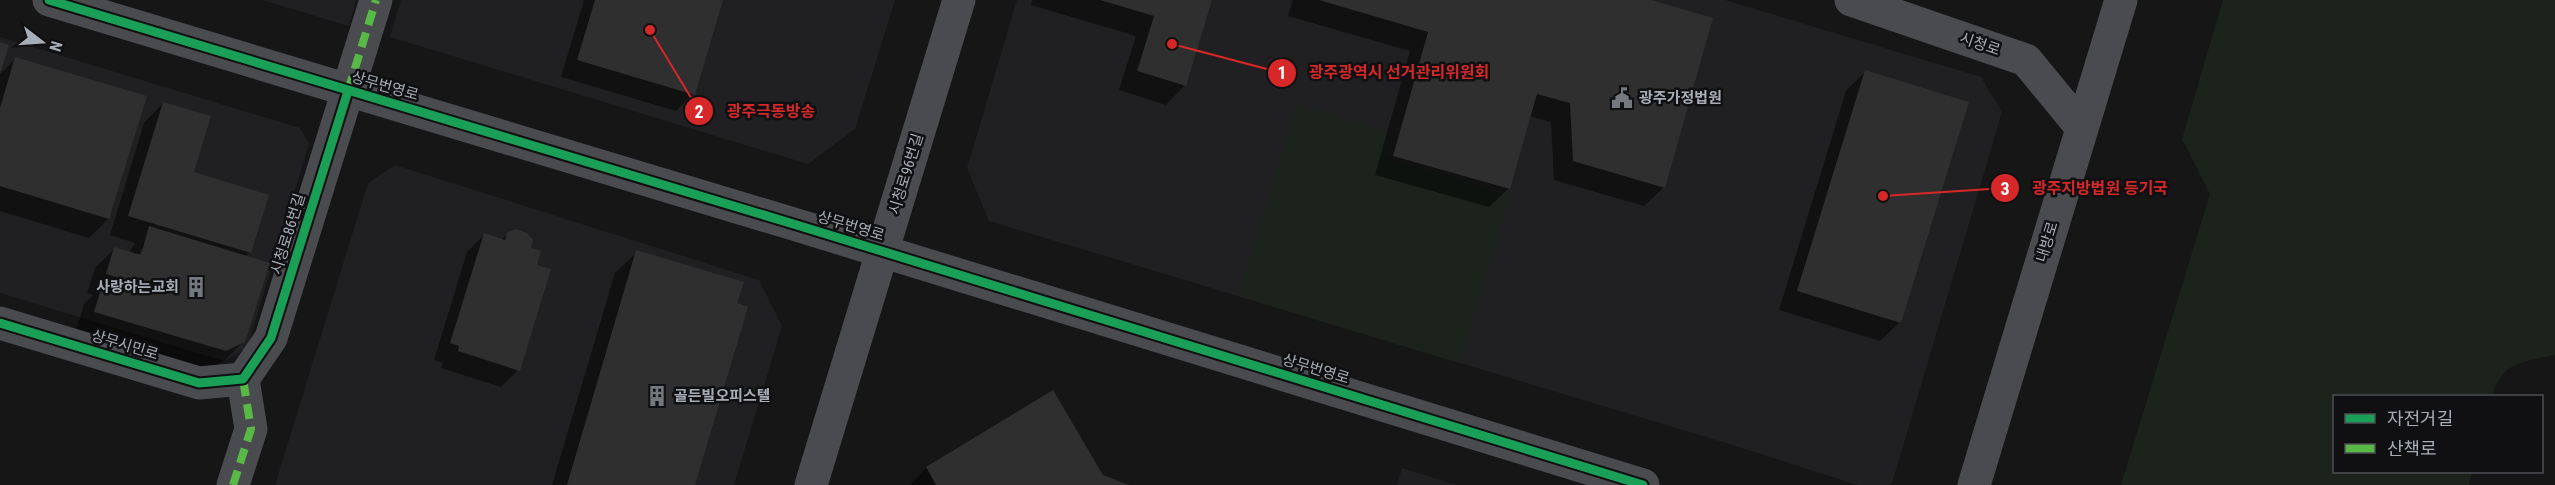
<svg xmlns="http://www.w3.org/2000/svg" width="2555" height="485" viewBox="0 0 2555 485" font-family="'Roboto Condensed','Noto Sans KR',sans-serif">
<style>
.built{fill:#202022}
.green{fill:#1c231d}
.shadow{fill:#0007;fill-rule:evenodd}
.building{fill:#2f2f30}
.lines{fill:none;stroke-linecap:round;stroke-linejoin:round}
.minor{stroke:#4a4b4f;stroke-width:33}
.quiet{stroke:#58b947;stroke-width:8;stroke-dasharray:15 8;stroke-linecap:butt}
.cycleway-casing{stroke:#101012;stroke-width:13}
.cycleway{stroke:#1a9f57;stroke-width:9}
.labels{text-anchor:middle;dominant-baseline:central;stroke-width:5;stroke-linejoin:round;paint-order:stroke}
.street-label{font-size:15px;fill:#a7adb7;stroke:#101012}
.poi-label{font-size:15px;font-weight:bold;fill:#a7adb7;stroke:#101012;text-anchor:start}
.leader{fill:none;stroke:#d62828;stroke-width:2}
.callout-dot{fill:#d62828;stroke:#101012;stroke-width:2}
.mark-label{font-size:18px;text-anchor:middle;font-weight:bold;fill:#fff}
.callout-label{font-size:16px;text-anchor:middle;font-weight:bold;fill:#d62828;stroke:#101012;stroke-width:5;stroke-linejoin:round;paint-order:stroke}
</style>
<rect width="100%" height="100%" fill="#161616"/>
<path class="built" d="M262,0H356L349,26Z
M401,0H895L855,129L808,164L390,37Z
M1017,0H1725L1981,77L2002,112L1892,483L1888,485H1857L1736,446L989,221L967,168Z
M0,37L300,128L309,144L247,348L224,361L0,293Z
M395,165L759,280L782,326L734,485H275L368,183Z
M1402,468L1457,485H1397Z"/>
<path class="green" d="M2223,0H2555V355C2523,362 2502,361 2492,396H2334V472H2472L2469,485H2121L2210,194L2182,139Z
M1297,104L1389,132L1382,156L1510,196L1459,363L1238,296Z"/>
<path class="shadow" d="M584,0H721L693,94L676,111L561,77Z
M1032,0H1211L1185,85L1166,105L1119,90L1136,36L1031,5Z
M1293,0H1645L1664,187L1644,206L1554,180L1551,122L1529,116L1509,188L1489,207L1375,175L1410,51L1288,16Z
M16,58L108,219L89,238L0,211V74Z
M1865,72L1900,322L1880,341L1779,310L1846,91Z
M163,103L192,173L250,252L245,257L244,341L224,361L205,370L76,331L84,304L93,295L87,293L95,268L114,249L129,253L135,243L110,235L144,123ZM141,249H144L138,262Z
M508,233L529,249L518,370L501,387L441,368L443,363L434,360L467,252L484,235L501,241Z
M637,252L735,304L694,485H552L615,273Z
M1053,393L1102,477L1125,485H910L926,468Z"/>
<path class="building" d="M595,0H723L695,95L577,60Z
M1100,0H1212L1186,86L1137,71L1154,16Z
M1319,0H1651L1713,18L1665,188L1573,161L1570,103L1537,94L1510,189L1393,156L1428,32Z
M0,42L9,45L1,71H0Z
M15,57L147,96L109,219L0,186V108Z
M1865,70L1969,102L1901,323L1797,291Z
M163,102L211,116L194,172L269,195L251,253L128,216Z
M149,226L270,263L245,342L226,351L94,312L103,283L129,292L132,282L106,274L114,247L141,255Z
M516,229L527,233L533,240L531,248L541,251L537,265L551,269L520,371L458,351L459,346L450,343L484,233L505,240L507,232Z
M636,250L744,282L737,303L748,307L695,485H567Z
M1053,390L1103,475L1129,485H936L926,467Z"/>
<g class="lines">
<path class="minor" d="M49,0L800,226L1643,485
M1851,0L2026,60L2082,128
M0,323L199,383L243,379
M233,485L251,429L243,379L271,338L376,0
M811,485L959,0
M1974,485L2121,0"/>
<path class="quiet" d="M348,91L376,0
M233,485L251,429L243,379"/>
<defs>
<path id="cycleway" d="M49,0L800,226L1643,485
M0,323L199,383L243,379L271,338L348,91"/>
</defs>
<use href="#cycleway" class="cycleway-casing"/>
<use href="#cycleway" class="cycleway"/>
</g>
<defs>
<symbol id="civic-bare" viewBox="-9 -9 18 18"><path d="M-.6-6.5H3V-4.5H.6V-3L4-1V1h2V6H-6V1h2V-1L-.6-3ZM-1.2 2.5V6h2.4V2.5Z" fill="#74787f" stroke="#101012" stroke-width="2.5" paint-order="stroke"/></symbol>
<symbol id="building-bare" viewBox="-9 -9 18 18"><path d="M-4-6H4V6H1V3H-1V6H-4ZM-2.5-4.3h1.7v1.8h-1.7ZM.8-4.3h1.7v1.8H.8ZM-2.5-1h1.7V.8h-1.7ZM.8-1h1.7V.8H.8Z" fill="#74787f" stroke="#101012" stroke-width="2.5" paint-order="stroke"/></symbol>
</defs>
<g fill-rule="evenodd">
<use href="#civic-bare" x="1607" y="83" width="30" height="30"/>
<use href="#building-bare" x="181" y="272" width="30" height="30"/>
<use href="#building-bare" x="642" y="381" width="30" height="30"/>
</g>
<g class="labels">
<g class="street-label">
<text transform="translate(1980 44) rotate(19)">시청로</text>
<text transform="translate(385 86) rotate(16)">상무번영로</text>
<text transform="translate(906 174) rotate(-73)">시청로96번길</text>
<text transform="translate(851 226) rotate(17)">상무번영로</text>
<text transform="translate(288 234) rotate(-73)">시청로86번길</text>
<text transform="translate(2047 242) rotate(-73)">내방로</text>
<text transform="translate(125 345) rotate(17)">상무시민로</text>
<text transform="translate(1316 369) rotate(17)">상무번영로</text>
</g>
<g class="poi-label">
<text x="1639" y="98">광주가정법원</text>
<text x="179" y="287" text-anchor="end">사랑하는교회</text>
<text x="674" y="396">골든빌오피스텔</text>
</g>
</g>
<path class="leader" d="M1172 44L1282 73M650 30L699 111M1883 196L2005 188"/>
<g class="callout-dot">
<circle cx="1172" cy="44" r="6"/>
<circle cx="650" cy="30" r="6"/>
<circle cx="1883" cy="196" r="6"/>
<circle cx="1282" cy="73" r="15"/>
<circle cx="699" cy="111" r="15"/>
<circle cx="2005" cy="188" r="15"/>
</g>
<g class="mark-label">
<text x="1282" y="79">1</text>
<text x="699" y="118">2</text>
<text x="2005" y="195">3</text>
</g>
<g class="callout-label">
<text x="1399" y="78">광주광역시 선거관리위원회</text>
<text x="771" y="117">광주극동방송</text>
<text x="2100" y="194">광주지방법원 등기국</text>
</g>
<rect x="2333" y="395" width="210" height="78" fill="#101012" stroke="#4c4f54" stroke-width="1.5"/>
<rect x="2345" y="414" width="30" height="9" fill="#1a9f57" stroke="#4c4f54" stroke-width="1.5"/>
<text x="2387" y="425" font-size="18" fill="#a7adb7">자전거길</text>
<rect x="2345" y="444" width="30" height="9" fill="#58b947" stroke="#4c4f54" stroke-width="1.5"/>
<text x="2387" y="455" font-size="18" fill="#a7adb7">산책로</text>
<g transform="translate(42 42) rotate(107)" stroke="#101012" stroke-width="4.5" paint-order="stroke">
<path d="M0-4.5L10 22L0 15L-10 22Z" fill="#a7adb7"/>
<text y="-9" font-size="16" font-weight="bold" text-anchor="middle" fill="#a7adb7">N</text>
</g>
</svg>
